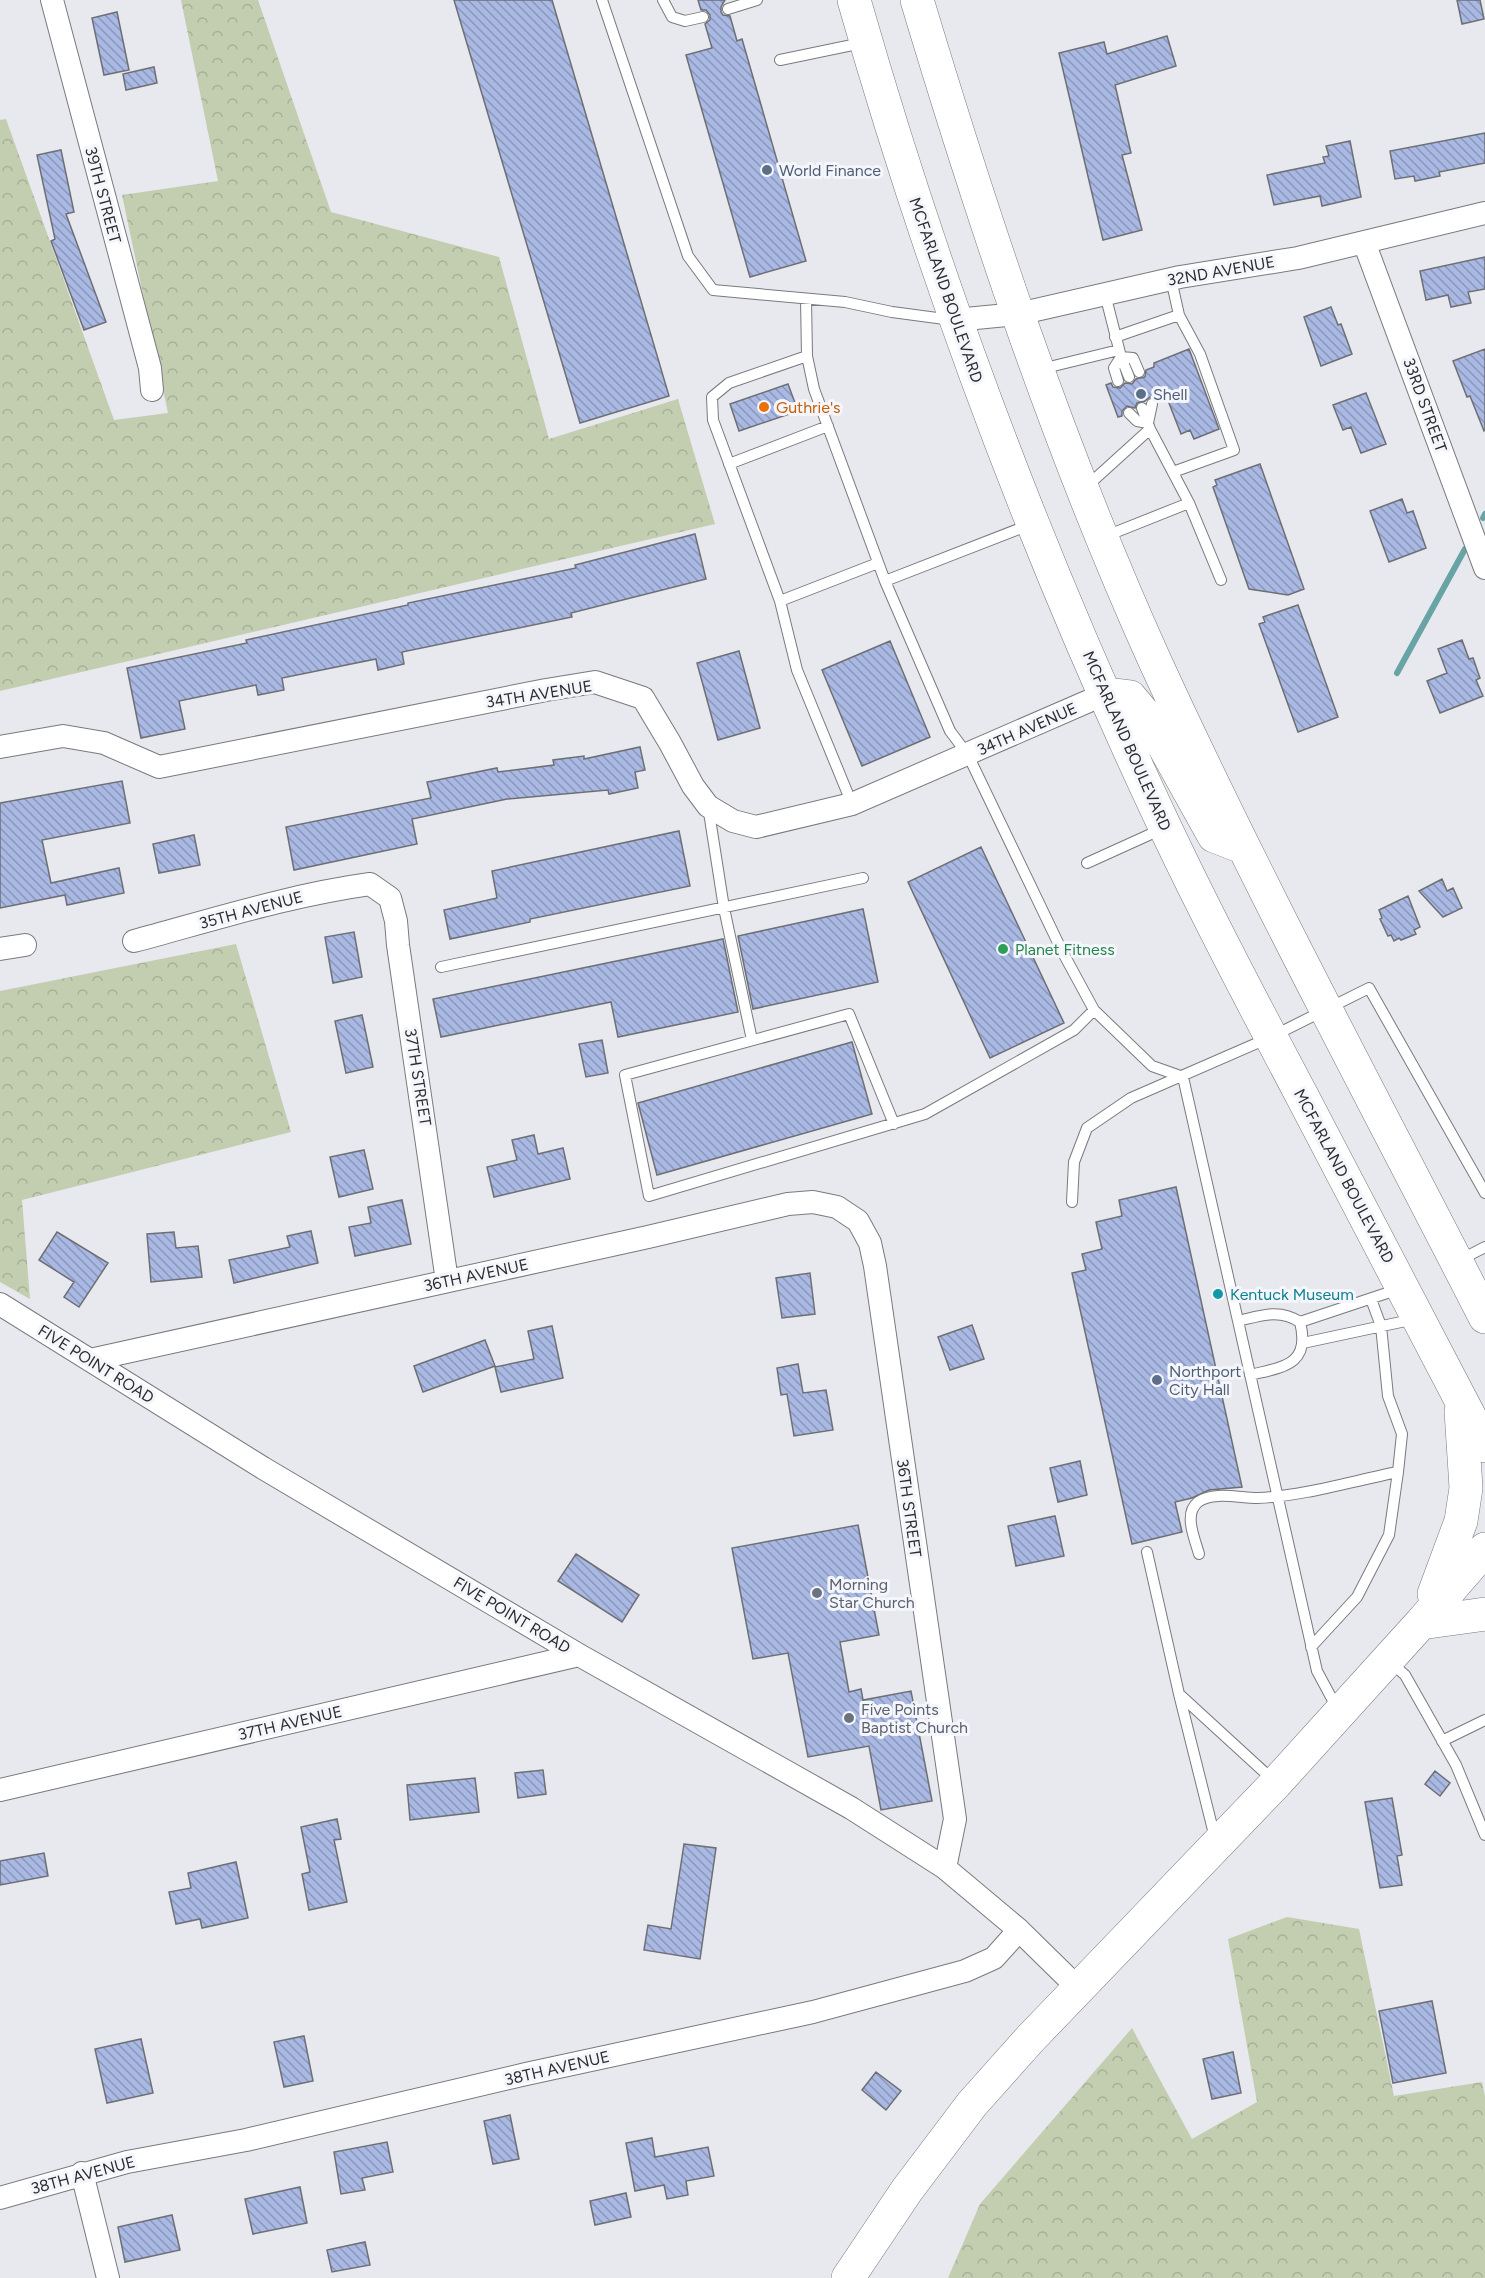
<svg xmlns="http://www.w3.org/2000/svg" width="1485" height="2278" viewBox="0 0 1485 2278" font-family="Figtree,sans-serif">
<style>
.forest{fill:url(#forest-crowns)}
.lines{fill:none;stroke-linecap:round;stroke-linejoin:round}
.stream{stroke:#68a4a5;stroke-width:6}
.building{fill:url(#building-back-hatch);stroke:#6e6f74;stroke-width:1.5}
.service-casing{stroke:#787a7e;stroke-width:12}
.minor-casing{stroke:#787a7e;stroke-width:24}
.trunk-casing{stroke:#787a7e;stroke-width:34}
.service{stroke:#fff;stroke-width:10}
.minor{stroke:#fff;stroke-width:22}
.trunk{stroke:#fff;stroke-width:33}
.service-dot{fill:#5c6f8a;stroke:#f4f6fb;stroke-width:2}
.food-dot{fill:#e8710a;stroke:#f4f6fb;stroke-width:2}
.leisure-dot{fill:#2e9e5b;stroke:#f4f6fb;stroke-width:2}
.culture-dot{fill:#0f9aa8;stroke:#f4f6fb;stroke-width:2}
.worship-dot{fill:#6b7280;stroke:#f4f6fb;stroke-width:2}
.labels{text-anchor:middle;dominant-baseline:central;stroke-width:6;stroke-linejoin:round;paint-order:stroke}
.service-label{font-size:16px;fill:#4e5e75;stroke:#f4f6fb;text-anchor:start}
.street-label{font-size:16px;fill:#2d2d2f;stroke:#f4f6fb}
.food-label{font-size:16px;fill:#c56008;stroke:#f4f6fb;text-anchor:start}
.leisure-label{font-size:16px;fill:#27864d;stroke:#f4f6fb;text-anchor:start}
.culture-label{font-size:16px;fill:#0d838f;stroke:#f4f6fb;text-anchor:start}
.worship-label{font-size:16px;fill:#5b616d;stroke:#f4f6fb;text-anchor:start}
</style>
<defs>
<pattern id="forest-crowns" width="20" height="18" patternUnits="userSpaceOnUse" patternTransform="scale(1.5)"><rect width="20" height="18" fill="#c3cdb0"/><path d="M2 6a3 3 0 1 1 6 0M12 15a3 3 0 1 1 6 0" fill="none" stroke="#a8b098"/></pattern>
<pattern id="building-back-hatch" width="6" height="6" patternUnits="userSpaceOnUse" patternTransform="scale(1.5)"><rect width="6" height="6" fill="#a9b9e4"/><path d="M-1 5l2 2M0 0l6 6M5-1l2 2" fill="none" stroke="#8a97b9"/></pattern>
</defs>
<rect width="100%" height="100%" fill="#e7e9ee"/>
<path class="forest" d="M181,0H258L331,212L499,257L549,439L678,399L715,524L0,691V120L6,119L114,420L168,413L122,195L218,181Z
M236,944L291,1132L22,1200L30,1299L0,1282V991Z
M1287,1917L1359,1929L1394,2096L1482,2082L1485,2097V2278H948L980,2204L1132,2028L1192,2139L1257,2102L1228,1939Z"/>
<g class="lines">
<path class="stream" d="M1483,518L1485,514
M1397,673L1465,549"/>
</g>
<path class="building" d="M454,0H552L669,396L580,423Z
M698,0H725L721,7V12L723,15L730,16L737,41L742,39L806,261L750,277L686,55L712,48L705,24L710,20V15L706,10H701Z
M1457,0H1480L1484,19L1462,24Z
M117,12L129,70L104,75L92,18Z
M1167,36L1176,66L1115,85L1131,153L1122,155L1142,230L1103,240L1059,53L1104,42L1107,54Z
M154,67L157,83L126,90L123,74Z
M1485,133V163L1439,172L1440,176L1415,181L1414,176L1395,179L1390,151Z
M1350,141L1361,197L1322,206L1320,196L1274,205L1267,175L1325,163L1323,157L1329,156L1326,146Z
M61,150L74,212L66,214L106,322L84,330L51,241L55,239L37,155Z
M1485,257V289L1468,292L1471,303L1451,307L1448,295L1426,300L1420,271Z
M1331,307L1338,325L1341,324L1352,354L1321,366L1304,317Z
M1189,349L1219,429L1194,439L1190,430L1181,434L1167,398L1159,401L1154,397H1150L1145,401L1137,403L1135,408L1127,406L1122,411V416L1118,417L1106,385L1111,383L1113,387L1120,388L1125,383L1132,384L1136,379L1145,377L1146,370L1154,367V363Z
M1485,349V430L1484,431L1470,396L1467,397L1453,361Z
M788,384L798,411L739,431L730,404Z
M1366,393L1386,444L1361,453L1351,427L1343,430L1333,405Z
M1260,464L1304,589L1288,595L1249,589L1213,487L1217,485L1215,480Z
M1402,499L1407,513L1413,511L1426,548L1389,562L1370,511Z
M695,534L706,579L571,613L572,617L402,652L404,664L378,670L376,659L282,678L284,690L258,695L256,685L179,701L185,729L141,738L127,668L247,643L246,640L408,605V603L576,568L575,565Z
M1298,605L1338,717L1298,732L1259,624L1265,622L1263,617Z
M1462,640L1469,659L1473,658L1480,678L1476,680L1483,696L1440,713L1427,681L1447,673L1438,649Z
M890,641L930,737L862,766L822,670Z
M739,651L760,728L718,740L697,663Z
M640,747L645,770L635,772L638,788L609,794L608,790L507,799L412,819L417,844L294,870L286,827L431,798L427,782L497,768L498,772L554,765L553,760L584,756V759Z
M122,781L130,823L42,840L51,883L119,868L124,893L67,905L65,895L0,908V803Z
M679,831L690,886L530,919V922L450,939L444,910L497,898L492,871Z
M194,835L200,865L159,873L153,844Z
M981,847L1064,1023L990,1058L908,882Z
M1442,879L1447,891L1453,888L1462,908L1443,917L1419,891Z
M1408,896L1420,927L1414,930L1416,934L1401,940L1399,938L1394,941L1391,935L1388,936L1380,919L1382,918L1379,910Z
M863,909L878,982L753,1009L738,936Z
M354,932L362,977L333,983L325,937Z
M723,939L738,1012L618,1037L611,1002L441,1037L433,999Z
M362,1015L373,1067L346,1073L335,1021Z
M602,1040L608,1073L586,1077L579,1044Z
M852,1042L872,1114L657,1175L638,1103Z
M534,1135L538,1154L563,1148L570,1179L494,1197L487,1167L517,1160L512,1140Z
M364,1150L373,1189L339,1197L330,1157Z
M1176,1187L1242,1487L1209,1490L1192,1498L1175,1502L1182,1532L1132,1544L1072,1273L1086,1270L1082,1254L1102,1249L1096,1222L1122,1216L1119,1200Z
M402,1200L411,1244L355,1256L349,1227L371,1223L368,1207Z
M311,1231L318,1263L234,1283L229,1260L290,1247L287,1236Z
M57,1232L108,1263L79,1307L64,1297L74,1282L39,1260Z
M174,1232L176,1248L198,1246L202,1277L151,1282L147,1234Z
M810,1273L815,1314L782,1318L776,1278Z
M972,1325L984,1359L950,1370L938,1337Z
M552,1326L563,1378L501,1392L495,1367L534,1359L528,1331Z
M485,1340L495,1366L423,1392L414,1366Z
M798,1364L803,1393L826,1390L833,1430L794,1436L787,1394L781,1395L777,1368Z
M1080,1461L1087,1495L1058,1502L1050,1468Z
M1055,1516L1064,1556L1016,1566L1008,1526Z
M858,1525L879,1635L840,1642L849,1692L861,1689L863,1700L911,1691L932,1801L881,1810L869,1746L808,1757L788,1653L753,1659L732,1548Z
M576,1554L639,1595L622,1622L558,1581Z
M543,1770L546,1794L518,1798L515,1773Z
M1435,1771L1450,1783L1440,1796L1425,1784Z
M475,1778L479,1812L410,1820L407,1785Z
M1392,1798L1402,1855L1397,1856L1402,1885L1380,1888L1365,1802Z
M337,1819L341,1839L334,1840L347,1902L309,1910L302,1874L310,1872L301,1827Z
M684,1844L716,1848L700,1959L644,1950L648,1925L671,1929Z
M44,1853L48,1876L0,1885V1861Z
M236,1862L248,1918L202,1928L200,1919L176,1924L169,1892L191,1888L188,1873Z
M1432,2001L1446,2073L1393,2083L1379,2011Z
M304,2036L313,2081L284,2087L274,2042Z
M141,2039L153,2093L107,2103L95,2049Z
M1233,2052L1241,2093L1212,2099L1203,2059Z
M876,2072L901,2091L886,2110L862,2090Z
M510,2115L519,2159L493,2164L484,2121Z
M652,2138L655,2157L708,2147L714,2176L686,2181L688,2195L667,2199L664,2185L635,2191L626,2143Z
M387,2142L393,2172L362,2178L365,2190L341,2194L334,2152Z
M300,2187L307,2223L253,2234L245,2199Z
M626,2193L631,2217L595,2225L590,2201Z
M172,2215L180,2250L125,2262L118,2227Z
M365,2242L370,2265L332,2272L327,2250Z"/>
<g class="lines">
<defs>
<path id="service" d="M602,0L688,256L713,290L845,302L892,312L952,320
M663,0L672,17L685,21L703,17
M728,9L757,0
M780,60L862,43
M1105,294L1121,357L1129,377
M806,299L807,356L814,389L885,581L950,731L968,755L1062,951L1094,1010L1152,1066L1183,1077L1317,1671L1338,1710
M1115,337L1179,315L1171,279
M807,356L729,383L712,397L713,420L780,601L797,670L852,804
M1041,369L1119,350
M1118,381L1114,368L1121,357L1133,358L1139,372
M1129,413L1137,421L1148,423L1152,404
M1150,429L1189,503L1221,580
M729,464L828,426
M1173,472L1234,450L1200,354L1179,315
M1086,487L1150,429L1142,408
M1106,536L1189,503
M885,581L1029,525
M780,601L878,563
M708,806L724,908L752,1040
M1087,863L1162,829
M441,967L863,878
M894,1124L849,1014L625,1075L649,1196L925,1114L1074,1030L1094,1010
M1072,1202L1074,1162L1087,1128L1131,1098L1271,1037L1369,988L1485,1193
M1460,1260L1485,1247
M1238,1321C1260,1316 1279,1308 1300,1322C1311,1365 1283,1367 1250,1375
M1300,1322L1399,1289
M1303,1343L1415,1319
M1147,1552L1179,1694L1215,1838
M1199,1554C1195,1539 1183,1514 1198,1502C1213,1491 1240,1498 1257,1498C1304,1496 1352,1481 1398,1472L1402,1434L1388,1396L1381,1326L1371,1299
M1311,1647L1357,1597L1389,1535L1398,1472
M1389,1661L1405,1675L1456,1765L1485,1835
M1179,1694L1274,1781
M1442,1741L1485,1720"/>
<path id="minor" d="M52,0L150,368L152,390
M1364,242L1485,568
M955,320L1018,314L1180,277L1298,258L1485,213
M0,747L63,736L104,743L159,767L546,690L595,682L643,698L670,743L693,786L708,806L733,821L756,827L852,804L1105,694
M134,941C212,920 290,895 370,884L390,898L396,921L398,945L447,1281
M0,949L25,945
M0,1304L263,1468L579,1655L851,1808L945,1868L1019,1930
M90,1360L648,1237L788,1204L813,1202L837,1207L858,1221L870,1243L875,1266L955,1819L945,1868
M0,1790L579,1655
M82,2173L108,2278
M0,2198L127,2162L246,2140L526,2074L813,2012L965,1971L994,1958L1019,1930L1078,1988"/>
<path id="trunk" d="M854,0C935,284 1038,558 1164,825C1207,916 1254,1005 1301,1094C1362,1211 1424,1329 1485,1446
M917,0C984,223 1058,446 1154,659C1256,882 1373,1098 1485,1317
M1105,694L1130,697L1150,721L1214,836L1240,846
M1434,1594L1461,1521L1466,1488L1461,1411
M1421,1623L1485,1614
M848,2278L907,2190L972,2104L1030,2039L1276,1783L1421,1623L1485,1549"/>
</defs>
<use href="#service" class="service-casing"/>
<use href="#minor" class="minor-casing"/>
<use href="#trunk" class="trunk-casing"/>
<use href="#service" class="service"/>
<use href="#minor" class="minor"/>
<use href="#trunk" class="trunk"/>
</g>
<g class="service-dot">
<circle cx="767" cy="170" r="6"/>
<circle cx="1141" cy="394" r="6"/>
<circle cx="1157" cy="1380" r="6"/>
</g>
<circle class="food-dot" cx="764" cy="407" r="6"/>
<circle class="leisure-dot" cx="1003" cy="949" r="6"/>
<circle class="culture-dot" cx="1218" cy="1294" r="6"/>
<g class="worship-dot">
<circle cx="817" cy="1593" r="6"/>
<circle cx="849" cy="1718" r="6"/>
</g>
<g class="labels">
<g class="service-label">
<text x="779" y="170">World Finance</text>
<text x="1153" y="394">Shell</text>
<text x="1169" y="1371">Northport<tspan x="1169" dy="18">City Hall</tspan></text>
</g>
<g class="street-label">
<text transform="translate(103 195) rotate(75)">39TH STREET</text>
<text transform="translate(1221 271) rotate(-10)">32ND AVENUE</text>
<text transform="translate(946 290) rotate(71)">MCFARLAND BOULEVARD</text>
<text transform="translate(1425 405) rotate(70)">33RD STREET</text>
<text transform="translate(539 694) rotate(-9)">34TH AVENUE</text>
<text transform="translate(1027 729) rotate(-24)">34TH AVENUE</text>
<text transform="translate(1127 741) rotate(66)">MCFARLAND BOULEVARD</text>
<text transform="translate(251 910) rotate(-15)">35TH AVENUE</text>
<text transform="translate(418 1077) rotate(81)">37TH STREET</text>
<text transform="translate(1344 1176) rotate(62)">MCFARLAND BOULEVARD</text>
<text transform="translate(476 1275) rotate(-12)">36TH AVENUE</text>
<text transform="translate(96 1364) rotate(32)">FIVE POINT ROAD</text>
<text transform="translate(909 1508) rotate(82)">36TH STREET</text>
<text transform="translate(512 1615) rotate(31)">FIVE POINT ROAD</text>
<text transform="translate(290 1723) rotate(-13)">37TH AVENUE</text>
<text transform="translate(557 2068) rotate(-13)">38TH AVENUE</text>
<text transform="translate(83 2175) rotate(-15)">38TH AVENUE</text>
</g>
<g class="food-label">
<text x="776" y="407">Guthrie's</text>
</g>
<g class="leisure-label">
<text x="1015" y="949">Planet Fitness</text>
</g>
<g class="culture-label">
<text x="1230" y="1294">Kentuck Museum</text>
</g>
<g class="worship-label">
<text x="829" y="1584">Morning<tspan x="829" dy="18">Star Church</tspan></text>
<text x="861" y="1709">Five Points<tspan x="861" dy="18">Baptist Church</tspan></text>
</g>
</g>
</svg>
